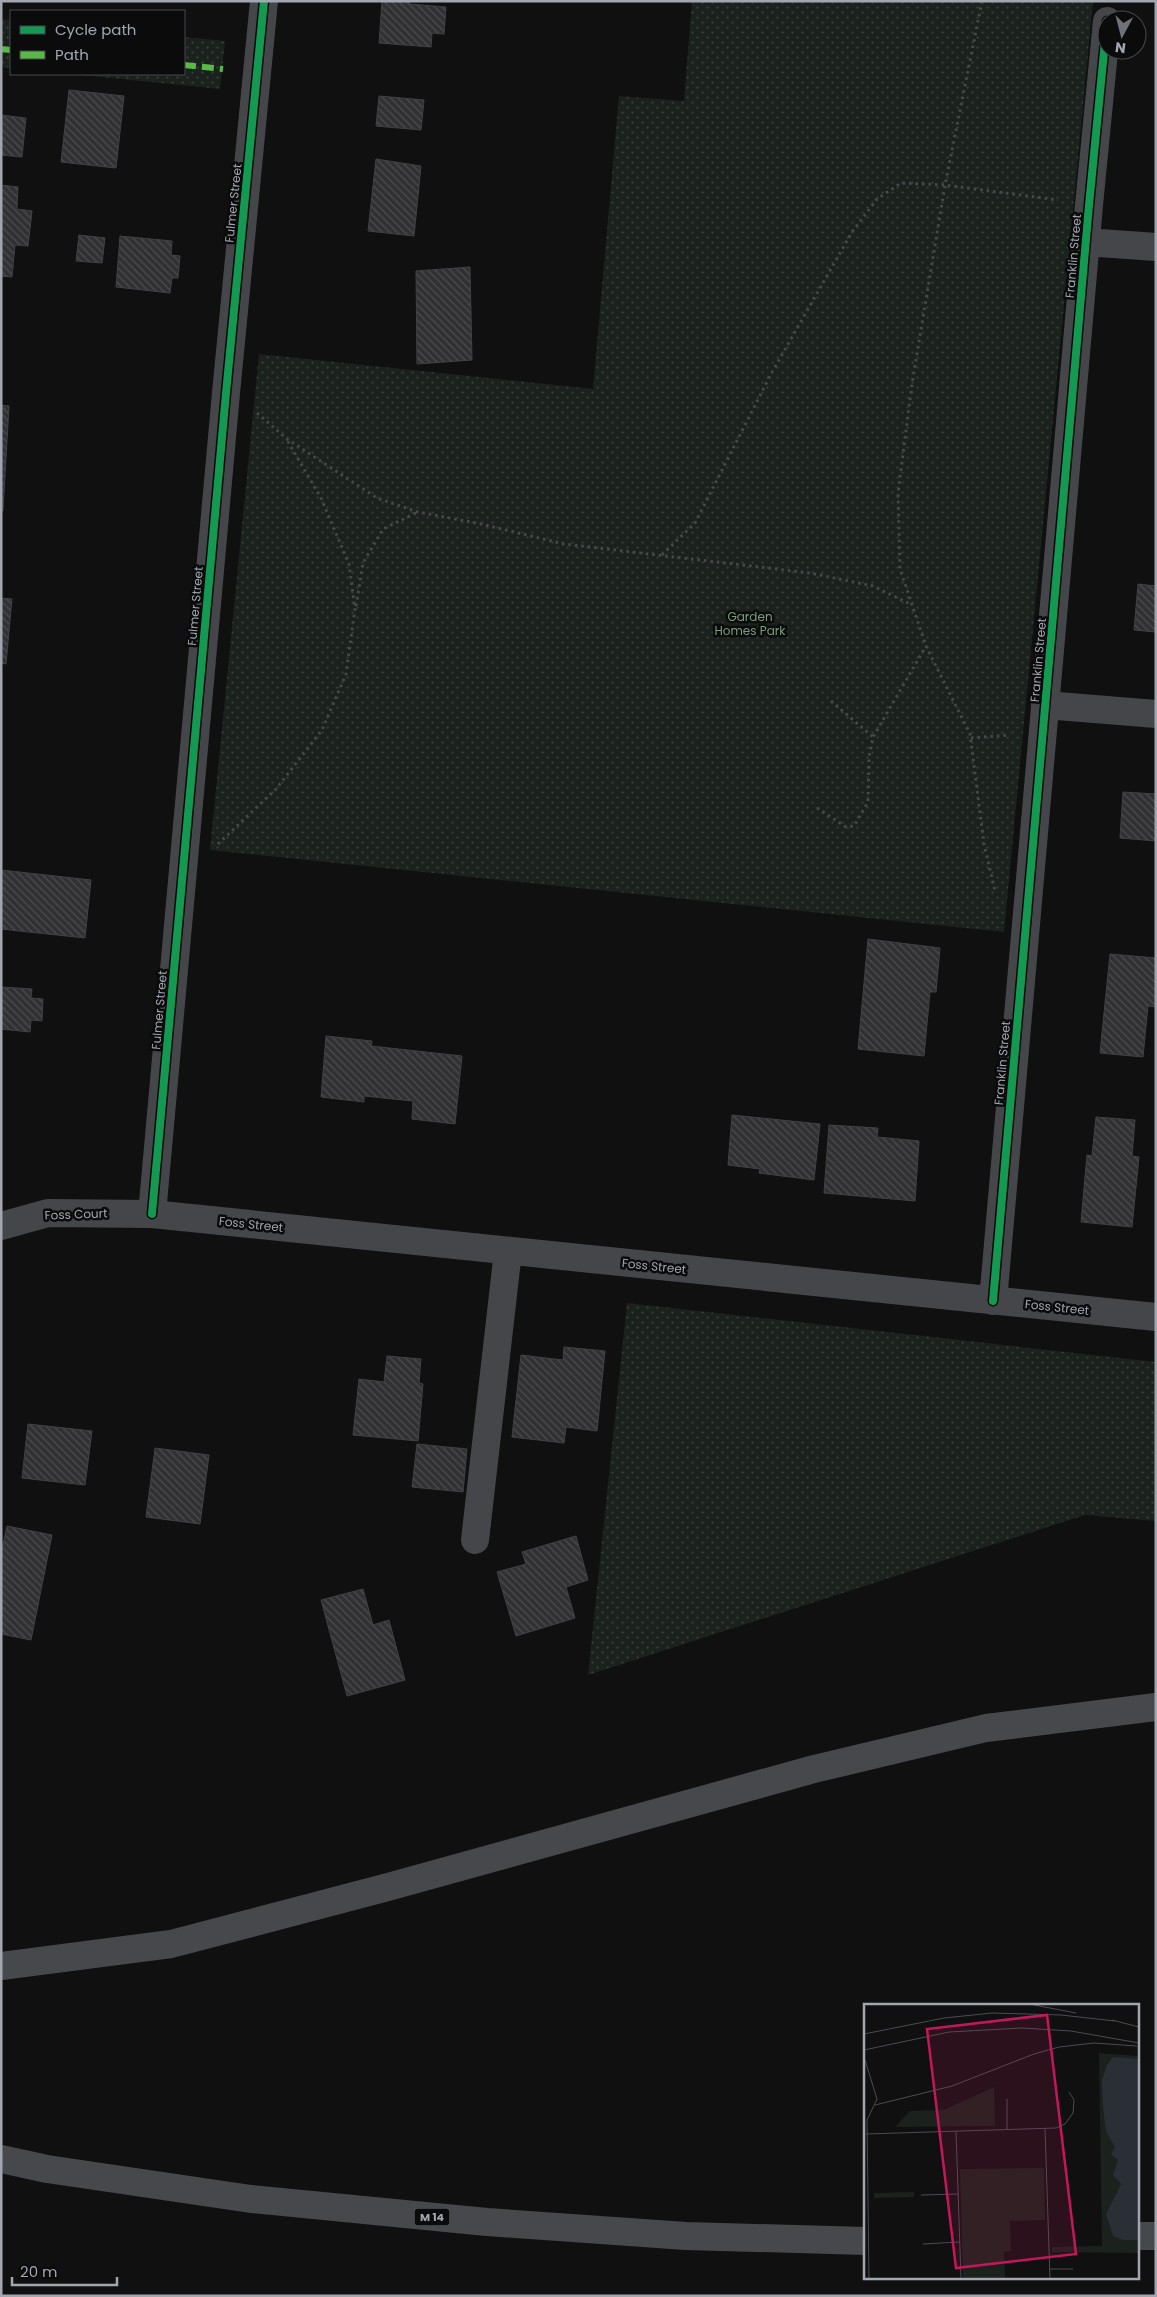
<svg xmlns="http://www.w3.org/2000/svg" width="1157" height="2297" viewBox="0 0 1157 2297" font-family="Poppins,sans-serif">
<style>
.park{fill:url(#park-dots)}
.building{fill:url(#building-back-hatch);stroke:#404144}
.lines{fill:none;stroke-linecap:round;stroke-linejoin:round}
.path{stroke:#47484b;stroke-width:3;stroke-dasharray:2.5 4;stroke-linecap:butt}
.minor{stroke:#454649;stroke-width:28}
.highway{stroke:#47484b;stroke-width:28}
.quiet{stroke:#58b947;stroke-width:6;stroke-dasharray:12 6;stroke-linecap:butt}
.cycleway-casing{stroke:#0b0b0c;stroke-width:11}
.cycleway{stroke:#139951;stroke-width:8}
.labels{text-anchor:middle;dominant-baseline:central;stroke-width:5;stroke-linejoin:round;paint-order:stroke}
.shield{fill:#0b0b0c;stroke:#757880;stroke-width:1}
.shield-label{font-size:11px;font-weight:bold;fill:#a2a6b1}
.street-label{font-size:12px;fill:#a2a6b1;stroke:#0b0b0c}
.park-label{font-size:12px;fill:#7a9c7e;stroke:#0b0b0c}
.inset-road{fill:none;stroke:#4a4c51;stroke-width:1}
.view{fill:#c2185b;fill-opacity:0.15;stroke:#c2185b;stroke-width:2.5}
.inset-edge{fill:none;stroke:#a2a6b1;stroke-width:2.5}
</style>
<defs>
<pattern id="park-dots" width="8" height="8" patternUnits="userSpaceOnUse" patternTransform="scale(1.25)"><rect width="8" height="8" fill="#1b211c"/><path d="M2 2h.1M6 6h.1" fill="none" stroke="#393e3b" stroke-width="1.8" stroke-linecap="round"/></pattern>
<pattern id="building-back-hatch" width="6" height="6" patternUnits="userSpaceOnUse" patternTransform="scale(1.25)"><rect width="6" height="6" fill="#313133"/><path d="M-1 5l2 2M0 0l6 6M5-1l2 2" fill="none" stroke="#4c4c4e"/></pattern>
</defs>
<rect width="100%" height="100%" fill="#101011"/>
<path class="park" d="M692,1H1093L1004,932L210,850L259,354L593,389L619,96L684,101Z
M1,19L11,20V68L1,67Z
M184,37L225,41L220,89L72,74H184Z
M627,1303L1156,1362V1521L1085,1515L588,1675Z"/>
<path class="building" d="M382,1H410L409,4L446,7L444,34L432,33L431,47L379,43Z
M69,90L124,96L116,168L61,162Z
M379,96L424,100L421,130L376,126Z
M1,115L26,118L22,157L1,155Z
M376,159L421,166L414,236L368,231Z
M1,185L18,187L17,209L32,211L28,246L15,245L12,277L1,276Z
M79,235L105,238L102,263L76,261Z
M120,236L172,241L171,255L180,256L178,278H172L170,293L116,287Z
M470,267L472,360L417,364L416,271Z
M1,405L9,406L3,511H1Z
M1138,584L1156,586V632L1134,630Z
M1,598L12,599L6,664L1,663Z
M1123,792L1156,794V841L1120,838Z
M1,870L91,880L85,938L1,929Z
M868,939L940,948L936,992H930L924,1056L858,1049Z
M1110,954L1156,958V1007L1148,1006L1143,1057L1100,1053Z
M1,987L32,989L31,998L43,999L42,1021L31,1020L30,1032L1,1029Z
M326,1036L372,1041L371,1046L462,1056L455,1124L412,1119L413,1101L364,1096V1102L321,1097Z
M732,1115L820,1124L814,1180L759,1173L760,1169L728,1165Z
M1096,1117L1135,1120L1132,1156L1139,1157L1132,1227L1081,1222L1087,1155L1092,1156Z
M829,1125L878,1128L877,1137L919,1141L915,1201L824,1193Z
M564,1347L605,1351L597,1431L566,1427L564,1443L512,1437L521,1355L563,1360Z
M387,1356L421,1359L419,1383L423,1384L418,1441L353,1435L359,1379L384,1382Z
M28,1424L92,1431L85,1485L22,1478Z
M417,1444L467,1449L463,1492L412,1487Z
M155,1448L209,1455L200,1524L146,1517Z
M7,1526L52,1535L31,1640L1,1634V1554Z
M576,1536L588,1580L566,1587L575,1618L516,1636L497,1572L526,1564L522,1552Z
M363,1589L373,1625L389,1620L405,1680L347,1696L321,1600Z"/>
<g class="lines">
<path class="path" d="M982,1L945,185L912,384L898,493L900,569L926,646L970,734L984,844L995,891
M257,413L287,439L377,498L418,512L481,524L564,544L810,573L873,586L910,604
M662,555L695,523L771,374L852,232L877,199L901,183L945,185L1058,200
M356,606L363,563L383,529L418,512
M831,701L873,737
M971,738L1010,735
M817,808L846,827L854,826L868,802L869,757L873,737L926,646
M218,844L276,789L322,730L346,674L355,609L349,564L321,498L287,440"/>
<path class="minor" d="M1085,242L1156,247
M1045,705L1156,714
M152,1214L226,393L264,1
M1,1226L48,1213L152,1214L1156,1317
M993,1301L1089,205L1107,21
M475,1540L508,1251"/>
<path class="highway" d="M1,1966L171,1944L388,1887L814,1769L986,1728L1156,1707
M1,2159L47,2169L251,2199L487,2222L686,2236L866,2241
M1138,2236H1156"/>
<path class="quiet" d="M1,49L11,50
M184,65L223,69"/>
<defs>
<path id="cycleway" d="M152,1214L226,393L264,1
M993,1301L1089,205L1107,21"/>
</defs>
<use href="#cycleway" class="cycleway-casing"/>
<use href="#cycleway" class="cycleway"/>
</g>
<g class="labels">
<rect class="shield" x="414.5" y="2208.5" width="35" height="17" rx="4"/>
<g class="shield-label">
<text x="432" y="2217">M 14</text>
</g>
<g class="street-label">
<text transform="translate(233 203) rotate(-84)">Fulmer Street</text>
<text transform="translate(1073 256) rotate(-85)">Franklin Street</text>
<text transform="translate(195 606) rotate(-85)">Fulmer Street</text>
<text transform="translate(1038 660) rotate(-85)">Franklin Street</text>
<text transform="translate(159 1010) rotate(-85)">Fulmer Street</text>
<text transform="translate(1002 1063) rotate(-85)">Franklin Street</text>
<text transform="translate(76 1214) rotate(-2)">Foss Court</text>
<text transform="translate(251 1224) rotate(6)">Foss Street</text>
<text transform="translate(654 1266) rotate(6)">Foss Street</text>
<text transform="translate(1057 1307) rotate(6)">Foss Street</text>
</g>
<g class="park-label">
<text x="750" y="616">Garden<tspan x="750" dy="14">Homes Park</tspan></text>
</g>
</g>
<g transform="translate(864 2004)">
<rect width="275" height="275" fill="#101011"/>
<path d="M235,49L275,52V249L188,248V243L238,242ZM130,83L131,122L31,123L46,107L80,106ZM180,164L181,216L146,217L147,247L140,248L141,275H99L96,165ZM50,188V193L10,194V189Z" fill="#1b211c"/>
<path d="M249,53L275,55L274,236H259L249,232L242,210L257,180L249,171L254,156L247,150L251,143L242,127L239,103L238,76L243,61Z" fill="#292f35"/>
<path class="inset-road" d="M165,0L212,9M248,16L275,23M0,30L80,14L128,9L197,11L251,17M0,31V78M0,46L85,28L158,24L207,27L275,39M1,56L13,95L3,116L5,275M143,95V126M11,101L88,82L170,50L195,43L230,39L273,42M181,125L186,275M92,127L97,275M2,130L192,124L201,120L209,109L210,96L205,88M57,191L95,190M59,240L96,238M185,265H209"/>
<path class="view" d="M183,11L212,250L92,264L63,25Z"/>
<rect width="275" height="275" class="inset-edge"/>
</g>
<rect width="1157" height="2297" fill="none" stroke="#a2a6b1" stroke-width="5"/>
<rect x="10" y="10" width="175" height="65" fill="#0b0b0c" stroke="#47494e"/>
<rect x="20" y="26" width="25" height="8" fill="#139951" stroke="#47494e"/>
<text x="55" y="35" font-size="15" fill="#a2a6b1">Cycle path</text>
<rect x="20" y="51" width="25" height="8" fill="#58b947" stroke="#47494e"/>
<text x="55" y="60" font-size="15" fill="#a2a6b1">Path</text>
<g transform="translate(1122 35) rotate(187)"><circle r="24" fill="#0b0b0c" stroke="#47494e"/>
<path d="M0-4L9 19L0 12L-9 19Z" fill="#6f7279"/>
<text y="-8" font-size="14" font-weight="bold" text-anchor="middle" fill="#a2a6b1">N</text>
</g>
<path d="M12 2277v8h105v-8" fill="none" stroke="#a2a6b1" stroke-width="2.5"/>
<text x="20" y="2277" font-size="15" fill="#a2a6b1" stroke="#0b0b0c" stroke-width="4" paint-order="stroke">20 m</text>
</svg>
